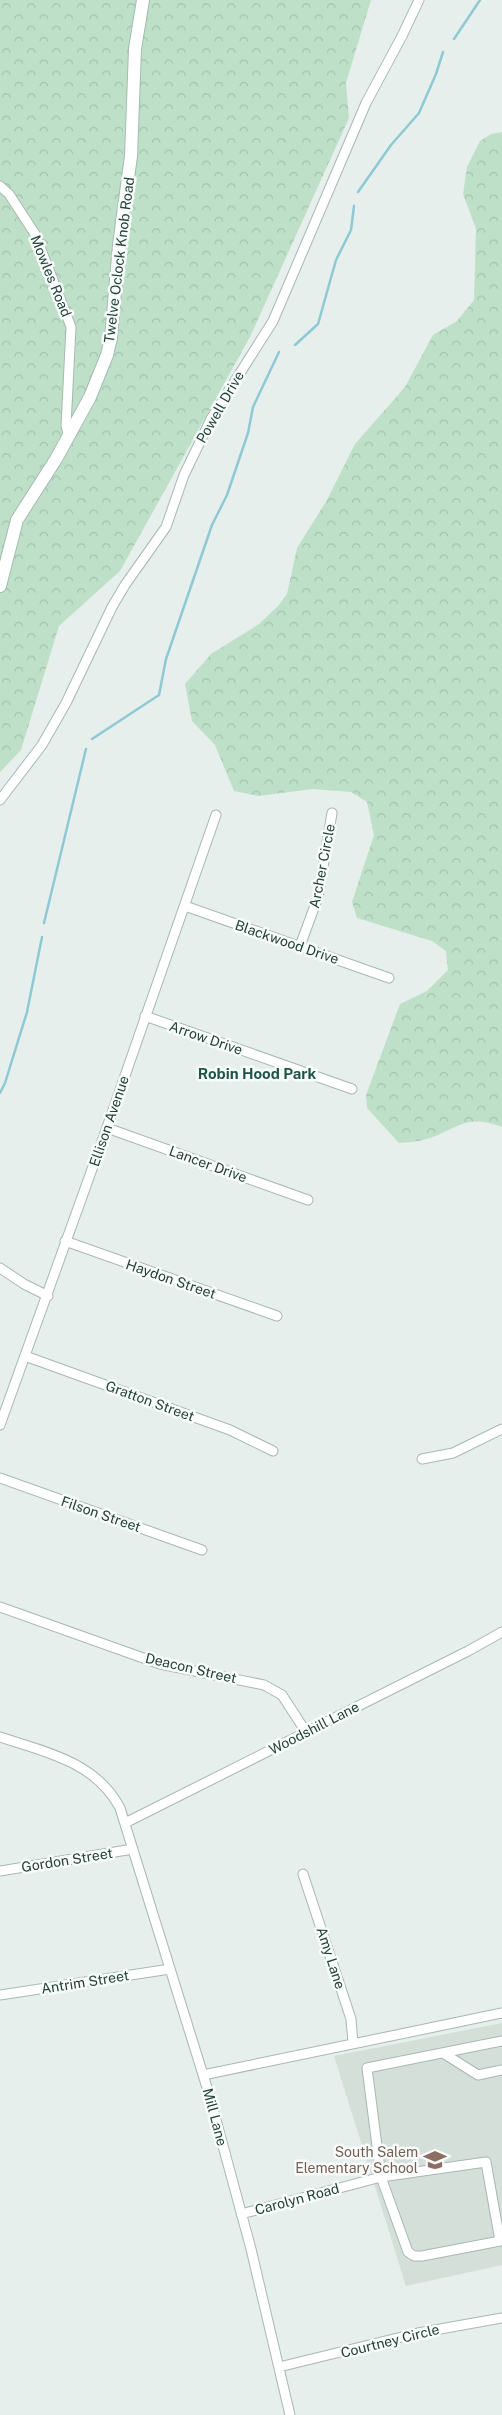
<svg xmlns="http://www.w3.org/2000/svg" width="502" height="2415" viewBox="0 0 502 2415" font-family="'Public Sans',sans-serif">
<style>
.built{fill:#d4dfda}
.forest{fill:url(#forest-crowns)}
.lines{fill:none;stroke-linecap:round;stroke-linejoin:round}
.stream{stroke:#8ec9d4;stroke-width:2.5}
.street-casing{stroke:#a8b8b2;stroke-width:11}
.secondary-casing{stroke:#a4bbb3;stroke-width:14}
.street{stroke:#fff;stroke-width:9}
.secondary{stroke:#fff;stroke-width:12}
.labels{text-anchor:middle;dominant-baseline:central;stroke-width:5;stroke-linejoin:round;paint-order:stroke}
.street-label{font-size:14px;fill:#24423a;stroke:#f7fbf9}
.education-label{font-size:14px;fill:#785e54;stroke:#f7fbf9;text-anchor:end}
.neighbourhood-label{font-size:15px;font-weight:bold;fill:#1f5548;stroke:#f7fbf9}
</style>
<defs>
<pattern id="forest-crowns" width="20" height="18" patternUnits="userSpaceOnUse" patternTransform="scale(1.25)"><rect width="20" height="18" fill="#bfe0c8"/><path d="M2 6a3 3 0 1 1 6 0M12 15a3 3 0 1 1 6 0" fill="none" stroke="#a4c1ad"/></pattern>
</defs>
<rect width="100%" height="100%" fill="#e6efeb"/>
<path class="built" d="M502,2023V2265L406,2286L334,2056Z"/>
<path class="forest" d="M0,0H371L346,83L349,118L250,337L120,571L59,626L21,750L0,772Z
M502,132V1127C463,1112 457,1131 423,1140C415,1142 406,1142 399,1143L367,1108L366,1095L400,1004L427,991L448,970L446,951L432,941L357,918L352,902L374,835L367,802L351,792L313,789L258,796L234,791L215,745L192,721L185,684L211,654L259,624L278,606L287,594L297,548L327,500L355,444L405,387L433,335L457,321L474,300L476,229L463,194L467,167L480,141L491,134Z"/>
<g class="lines">
<path class="stream" d="M454,39L480,0
M358,192L391,145L419,113L436,74L443,52
M295,345L318,324L336,260L351,230L354,206
M92,739L159,695L166,659L212,525L227,495L248,433L253,407L279,352
M44,923L86,749
M0,1093L5,1083L27,1012L42,937"/>
<defs>
<path id="street" d="M0,186L9,194L35,234L71,327L66,426L69,436
M0,800L42,745L66,703L112,607L125,585L166,527L184,475L211,419L273,321L366,103L402,36L419,0
M185,906L389,978
M300,946L318,897L332,813
M145,1016L352,1089
M107,1128L308,1200
M65,1241L277,1316
M0,1268L24,1284L48,1296
M25,1356L230,1430L273,1451
M0,1425L105,1133L216,815
M422,1459L453,1453L502,1429
M0,1478L202,1550
M0,1607L160,1664L264,1685L282,1695L306,1732
M0,1737C46,1752 96,1762 120,1808L209,2094L251,2249L290,2415
M125,1823L468,1651L502,1632
M0,1871L133,1849
M303,1874L351,2019L353,2043
M0,1995L170,1969
M443,2053L478,2075L502,2070
M203,2075L502,2013
M241,2214L381,2177L486,2162L500,2241L422,2256H414L408,2252L381,2177L367,2068L502,2041
M279,2367L418,2333L502,2318"/>
<path id="secondary" d="M0,586L17,520L56,459L90,397L107,355L111,338L119,245L131,156L135,49L143,0"/>
</defs>
<use href="#street" class="street-casing"/>
<use href="#secondary" class="secondary-casing"/>
<use href="#street" class="street"/>
<use href="#secondary" class="secondary"/>
</g>
<defs>
<symbol id="school-bare" viewBox="-9 -9 18 18"><path d="M0-5L7-2L0 1L-7-2ZM-4 1L0 2.5L4 1V4Q0 6-4 4Z" fill="#8d6e63" stroke="#f7fbf9" stroke-width="2.5" paint-order="stroke"/></symbol>
</defs>
<g fill-rule="evenodd">
<use href="#school-bare" x="419" y="2144" width="32" height="32"/>
</g>
<g class="labels">
<g class="street-label">
<text transform="translate(119 260) rotate(-83)">Twelve Oclock Knob Road</text>
<text transform="translate(51 276) rotate(68)">Mowles Road</text>
<text transform="translate(220 407) rotate(-60)">Powell Drive</text>
<text transform="translate(322 866) rotate(-79)">Archer Circle</text>
<text transform="translate(287 942) rotate(19)">Blackwood Drive</text>
<text transform="translate(206 1038) rotate(19)">Arrow Drive</text>
<text transform="translate(109 1121) rotate(-71)">Ellison Avenue</text>
<text transform="translate(208 1164) rotate(20)">Lancer Drive</text>
<text transform="translate(171 1279) rotate(19)">Haydon Street</text>
<text transform="translate(150 1401) rotate(20)">Gratton Street</text>
<text transform="translate(101 1514) rotate(19)">Filson Street</text>
<text transform="translate(191 1668) rotate(13)">Deacon Street</text>
<text transform="translate(314 1728) rotate(-27)">Woodshill Lane</text>
<text transform="translate(67 1860) rotate(-9)">Gordon Street</text>
<text transform="translate(331 1958) rotate(72)">Amy Lane</text>
<text transform="translate(85 1982) rotate(-9)">Antrim Street</text>
<text transform="translate(215 2117) rotate(75)">Mill Lane</text>
<text transform="translate(297 2199) rotate(-15)">Carolyn Road</text>
<text transform="translate(390 2341) rotate(-14)">Courtney Circle</text>
</g>
<g class="education-label">
<text x="418" y="2152">South Salem<tspan x="418" dy="16">Elementary School</tspan></text>
</g>
<g class="neighbourhood-label">
<text x="257" y="1073">Robin Hood Park</text>
</g>
</g>
</svg>
